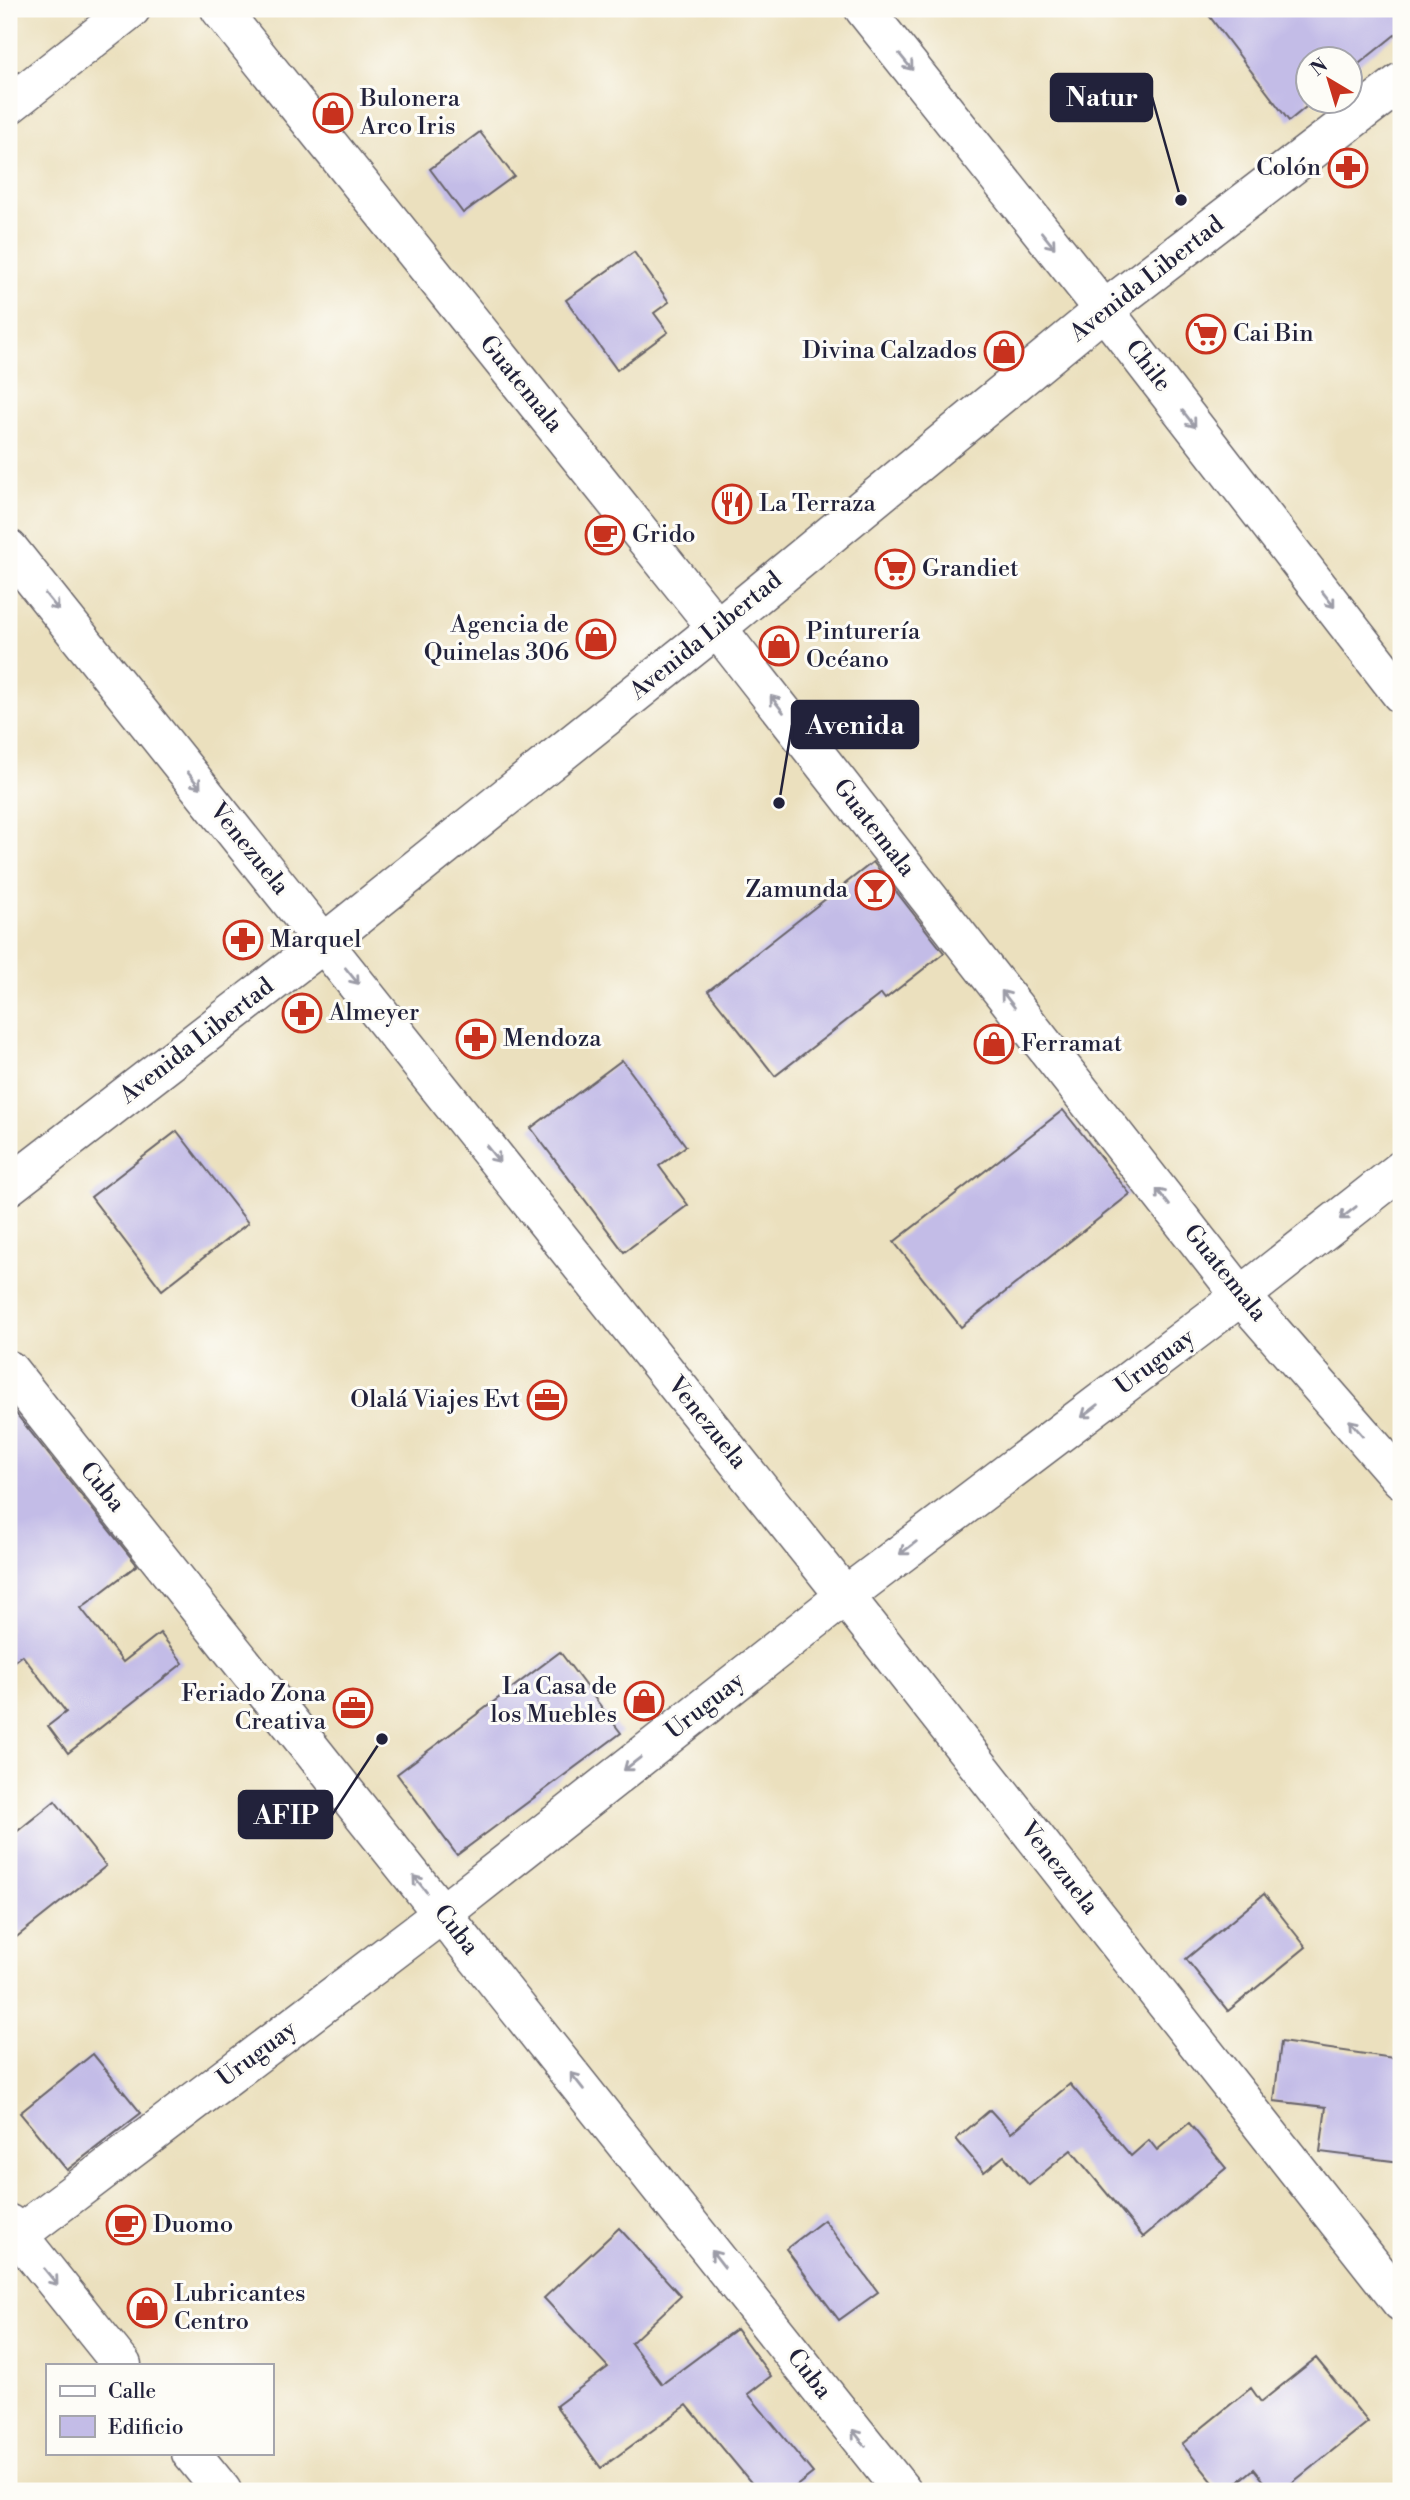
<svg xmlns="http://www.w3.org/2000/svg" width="1410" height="2500" viewBox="0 0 1410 2500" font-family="'Libre Bodoni',serif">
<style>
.building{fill:#c3bce7}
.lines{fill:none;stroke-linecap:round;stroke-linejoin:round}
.street-casing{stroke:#686469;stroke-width:41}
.secondary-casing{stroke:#686469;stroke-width:41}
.street{stroke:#fff;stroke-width:38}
.secondary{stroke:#fff;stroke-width:38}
.oneway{stroke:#9c9ca7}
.labels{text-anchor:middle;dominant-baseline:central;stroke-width:6;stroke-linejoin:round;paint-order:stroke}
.poi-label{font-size:24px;fill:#22223b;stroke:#fdfcf7;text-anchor:start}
.street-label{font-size:24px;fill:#22223b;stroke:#fdfcf7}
.leader{fill:none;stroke:#22223b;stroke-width:2.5}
.callout-dot{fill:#22223b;stroke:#fdfcf7;stroke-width:2.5}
.callout{fill:#22223b;stroke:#22223b;stroke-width:2.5}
.callout-label{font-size:26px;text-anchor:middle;font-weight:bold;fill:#fff}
</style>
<rect width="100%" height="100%" fill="#fdfcf7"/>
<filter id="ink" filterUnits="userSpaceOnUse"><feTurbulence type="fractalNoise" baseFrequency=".0143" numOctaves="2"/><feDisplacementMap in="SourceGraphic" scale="14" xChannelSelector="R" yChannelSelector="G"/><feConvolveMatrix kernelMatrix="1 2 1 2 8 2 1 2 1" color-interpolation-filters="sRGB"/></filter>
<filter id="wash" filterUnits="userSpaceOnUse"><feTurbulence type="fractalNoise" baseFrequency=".00686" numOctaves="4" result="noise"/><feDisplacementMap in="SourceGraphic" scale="28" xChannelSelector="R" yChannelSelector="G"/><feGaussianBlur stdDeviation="1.57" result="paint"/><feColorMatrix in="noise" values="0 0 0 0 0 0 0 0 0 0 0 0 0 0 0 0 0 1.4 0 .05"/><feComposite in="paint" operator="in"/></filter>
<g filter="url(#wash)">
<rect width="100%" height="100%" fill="#ebe0be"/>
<g id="blocks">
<path class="building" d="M1204,9H1401V30L1350,71V60H1308V102H1312L1289,121Z
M480,132L514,176L463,213L430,169Z
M634,252L669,302L654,313L668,332L617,370L566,300Z
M873,862L944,953L885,999L881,994L775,1076L708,991Z
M622,1060L686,1146L659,1166L688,1205L624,1252L531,1128Z
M1063,1110L1130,1194L961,1327L894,1242Z
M177,1131L248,1223L162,1290L91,1197Z
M9,1405L137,1565L81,1608L123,1662L160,1633L183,1663L68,1753L48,1726L66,1712L22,1655L9,1665Z
M560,1652L621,1733L457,1855L397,1774Z
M55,1801L106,1866L9,1943V1838Z
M1264,1894L1306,1947L1228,2011L1186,1959Z
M1281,2042L1401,2059V2162L1320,2152L1326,2107L1274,2101Z
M93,2054L141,2113L67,2170L20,2113Z
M1070,2084L1131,2156L1149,2140L1157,2150L1189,2123L1226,2168L1143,2237L1071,2150L1029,2185L1004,2156L984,2172L956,2139L990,2110L1011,2133Z
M824,2220L878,2292L839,2320L786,2249Z
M619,2228L681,2296L631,2343L662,2384L736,2329L771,2376L748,2394L813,2473L790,2491H758L687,2405L601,2468L556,2406L608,2367L544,2298Z
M1316,2358L1368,2422L1282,2491H1272L1254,2469L1227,2491H1220L1182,2444L1251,2388L1261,2402Z"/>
</g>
</g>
<g filter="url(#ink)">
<use href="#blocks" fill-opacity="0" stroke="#686469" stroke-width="2"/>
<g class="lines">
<defs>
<path id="street" d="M220,9L717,628L1241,1296L1401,1479
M864,9L1104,310L1401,694
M9,105L131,9
M9,549L845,1596L1401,2302
M9,1370L902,2491
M9,2224L122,2365
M9,2242L443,1913L845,1596L1241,1296L1401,1170
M191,2453L222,2491"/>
<path id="secondary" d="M9,1186L325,942L717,628L1104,310L1401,82"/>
</defs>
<use href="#street" class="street-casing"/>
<use href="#secondary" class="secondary-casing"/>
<use href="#street" class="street"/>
<use href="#secondary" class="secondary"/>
</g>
<defs><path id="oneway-shaft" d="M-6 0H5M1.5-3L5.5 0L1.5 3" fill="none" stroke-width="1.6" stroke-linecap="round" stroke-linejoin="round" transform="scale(1.75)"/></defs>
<g class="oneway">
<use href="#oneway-shaft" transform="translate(906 62) rotate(51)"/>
<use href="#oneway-shaft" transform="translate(1048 240) rotate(51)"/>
<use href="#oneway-shaft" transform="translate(1189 419) rotate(52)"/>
<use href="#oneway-shaft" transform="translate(1328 599) rotate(52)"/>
<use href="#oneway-shaft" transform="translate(52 602) rotate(51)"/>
<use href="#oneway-shaft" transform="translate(777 704) rotate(-128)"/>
<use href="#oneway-shaft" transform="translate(194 780) rotate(51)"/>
<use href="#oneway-shaft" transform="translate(352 976) rotate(51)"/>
<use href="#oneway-shaft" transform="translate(1008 999) rotate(-128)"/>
<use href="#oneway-shaft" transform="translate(493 1154) rotate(51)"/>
<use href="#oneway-shaft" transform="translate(1163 1197) rotate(-128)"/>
<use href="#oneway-shaft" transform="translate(1348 1213) rotate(142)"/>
<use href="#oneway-shaft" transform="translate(1090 1411) rotate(143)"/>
<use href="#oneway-shaft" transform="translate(1356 1428) rotate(-131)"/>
<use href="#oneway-shaft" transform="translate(908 1548) rotate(143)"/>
<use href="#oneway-shaft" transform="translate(632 1764) rotate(142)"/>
<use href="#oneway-shaft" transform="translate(420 1884) rotate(-129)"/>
<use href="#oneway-shaft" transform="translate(577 2081) rotate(-128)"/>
<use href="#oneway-shaft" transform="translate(718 2259) rotate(-128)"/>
<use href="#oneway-shaft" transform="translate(51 2277) rotate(51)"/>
<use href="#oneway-shaft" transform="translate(859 2438) rotate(-128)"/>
</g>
</g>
<defs>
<symbol id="shop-ring" viewBox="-11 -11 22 22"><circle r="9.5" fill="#fdfcf7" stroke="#c8321e" stroke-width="1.5"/><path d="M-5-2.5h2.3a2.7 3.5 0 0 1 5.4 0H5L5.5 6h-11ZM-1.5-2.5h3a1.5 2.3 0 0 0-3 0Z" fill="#c8321e"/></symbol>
<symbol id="pharmacy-ring" viewBox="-11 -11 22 22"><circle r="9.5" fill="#fdfcf7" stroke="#c8321e" stroke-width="1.5"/><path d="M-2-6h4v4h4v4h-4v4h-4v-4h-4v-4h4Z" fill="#c8321e"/></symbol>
<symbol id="supermarket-ring" viewBox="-11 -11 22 22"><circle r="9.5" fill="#fdfcf7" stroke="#c8321e" stroke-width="1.5"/><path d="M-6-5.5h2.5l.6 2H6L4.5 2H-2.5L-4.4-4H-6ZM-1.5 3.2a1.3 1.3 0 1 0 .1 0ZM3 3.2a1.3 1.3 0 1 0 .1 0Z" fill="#c8321e"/></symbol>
<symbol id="restaurant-ring" viewBox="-11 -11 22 22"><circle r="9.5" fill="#fdfcf7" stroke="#c8321e" stroke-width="1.5"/><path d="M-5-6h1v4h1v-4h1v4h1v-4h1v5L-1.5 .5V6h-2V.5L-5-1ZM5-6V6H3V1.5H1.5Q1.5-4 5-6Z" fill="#c8321e"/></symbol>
<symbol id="cafe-ring" viewBox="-11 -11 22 22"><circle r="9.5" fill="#fdfcf7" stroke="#c8321e" stroke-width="1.5"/><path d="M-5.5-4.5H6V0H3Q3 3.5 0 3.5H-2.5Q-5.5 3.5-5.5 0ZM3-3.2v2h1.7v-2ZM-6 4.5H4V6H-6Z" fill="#c8321e"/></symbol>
<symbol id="bar-ring" viewBox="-11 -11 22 22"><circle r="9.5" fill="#fdfcf7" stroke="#c8321e" stroke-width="1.5"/><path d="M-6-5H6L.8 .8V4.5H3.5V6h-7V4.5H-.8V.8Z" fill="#c8321e"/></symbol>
<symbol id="office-ring" viewBox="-11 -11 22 22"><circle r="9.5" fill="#fdfcf7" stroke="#c8321e" stroke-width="1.5"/><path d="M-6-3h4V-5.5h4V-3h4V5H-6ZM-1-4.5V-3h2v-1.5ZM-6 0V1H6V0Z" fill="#c8321e"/></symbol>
</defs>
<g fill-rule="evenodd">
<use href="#shop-ring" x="311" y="91" width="44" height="44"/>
<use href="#pharmacy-ring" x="1326" y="146" width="44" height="44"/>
<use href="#supermarket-ring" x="1184" y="312" width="44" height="44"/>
<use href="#shop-ring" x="982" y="329" width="44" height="44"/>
<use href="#restaurant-ring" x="710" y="482" width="44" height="44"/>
<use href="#cafe-ring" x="583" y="513" width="44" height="44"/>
<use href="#supermarket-ring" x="873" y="547" width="44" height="44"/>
<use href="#shop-ring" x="574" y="617" width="44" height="44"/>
<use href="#shop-ring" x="757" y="624" width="44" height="44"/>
<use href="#bar-ring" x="853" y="868" width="44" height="44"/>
<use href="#pharmacy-ring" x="221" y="918" width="44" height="44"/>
<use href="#pharmacy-ring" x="280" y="991" width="44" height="44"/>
<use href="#pharmacy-ring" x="454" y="1017" width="44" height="44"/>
<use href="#shop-ring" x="972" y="1022" width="44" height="44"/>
<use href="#office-ring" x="525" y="1378" width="44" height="44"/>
<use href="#shop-ring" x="622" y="1679" width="44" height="44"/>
<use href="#office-ring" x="331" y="1686" width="44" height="44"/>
<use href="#cafe-ring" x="104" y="2203" width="44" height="44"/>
<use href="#shop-ring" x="125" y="2286" width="44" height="44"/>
</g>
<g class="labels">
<g class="poi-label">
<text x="360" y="99">Bulonera<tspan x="360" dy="28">Arco Iris</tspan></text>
<text x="1321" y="168" text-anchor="end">Colón</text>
<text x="1233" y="334">Cai Bin</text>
<text x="977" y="351" text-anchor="end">Divina Calzados</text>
<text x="759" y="504">La Terraza</text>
<text x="632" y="535">Grido</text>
<text x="922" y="569">Grandiet</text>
<text x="569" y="625" text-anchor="end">Agencia de<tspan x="569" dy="28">Quinelas 306</tspan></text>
<text x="806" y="632">Pinturería<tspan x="806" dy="28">Océano</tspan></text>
<text x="848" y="890" text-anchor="end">Zamunda</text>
<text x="270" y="940">Marquel</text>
<text x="329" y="1013">Almeyer</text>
<text x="503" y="1039">Mendoza</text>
<text x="1021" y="1044">Ferramat</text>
<text x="520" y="1400" text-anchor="end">Olalá Viajes Evt</text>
<text x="617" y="1687" text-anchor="end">La Casa de<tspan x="617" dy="28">los Muebles</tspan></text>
<text x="326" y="1694" text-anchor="end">Feriado Zona<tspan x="326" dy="28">Creativa</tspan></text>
<text x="153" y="2225">Duomo</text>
<text x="174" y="2294">Lubricantes<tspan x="174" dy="28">Centro</tspan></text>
</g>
<g class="street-label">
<text transform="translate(1147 279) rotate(-38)">Avenida Libertad</text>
<text transform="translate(1148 366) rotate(52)">Chile</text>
<text transform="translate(521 384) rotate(51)">Guatemala</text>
<text transform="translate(706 636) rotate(-39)">Avenida Libertad</text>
<text transform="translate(874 828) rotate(52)">Guatemala</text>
<text transform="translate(249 849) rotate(51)">Venezuela</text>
<text transform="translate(197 1041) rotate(-38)">Avenida Libertad</text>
<text transform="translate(1225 1273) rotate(51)">Guatemala</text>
<text transform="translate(1155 1362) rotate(-37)">Uruguay</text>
<text transform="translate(707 1423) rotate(51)">Venezuela</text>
<text transform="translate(102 1487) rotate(51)">Cuba</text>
<text transform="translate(705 1706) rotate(-38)">Uruguay</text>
<text transform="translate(1059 1868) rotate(52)">Venezuela</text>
<text transform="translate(456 1930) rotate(52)">Cuba</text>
<text transform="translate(257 2054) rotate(-37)">Uruguay</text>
<text transform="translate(809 2374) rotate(52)">Cuba</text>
</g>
</g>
<path class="leader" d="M1181 200L1152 97M779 803L792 725M382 1739L332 1815"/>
<g class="callout-dot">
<circle cx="1181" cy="200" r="7"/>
<circle cx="779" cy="803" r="7"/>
<circle cx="382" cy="1739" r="7"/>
</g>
<g class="callout">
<rect x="1051" y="74" width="101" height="47" rx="7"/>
<rect x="792" y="701" width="126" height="47" rx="7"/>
<rect x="239" y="1791" width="93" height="47" rx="7"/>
</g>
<g class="callout-label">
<text x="1102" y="106">Natur</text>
<text x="855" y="734">Avenida</text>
<text x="286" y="1824">AFIP</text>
</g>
<rect width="1410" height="2500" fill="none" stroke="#fdfcf7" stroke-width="35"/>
<rect x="46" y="2364" width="228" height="91" fill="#fdfcf7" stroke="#a5a5ac" stroke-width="2"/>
<rect x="60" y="2386" width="35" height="10" fill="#ffffff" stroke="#a5a5ac" stroke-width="2"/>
<text x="108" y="2398" font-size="21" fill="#22223b">Calle</text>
<rect x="60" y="2416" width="35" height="21" fill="#c3bce7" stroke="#a5a5ac" stroke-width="2"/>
<text x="108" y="2434" font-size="21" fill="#22223b">Edificio</text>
<g transform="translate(1329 80) rotate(322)"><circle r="33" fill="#fdfcf7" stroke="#a5a5ac" stroke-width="2"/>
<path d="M0-5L12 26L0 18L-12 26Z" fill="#c8321e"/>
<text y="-10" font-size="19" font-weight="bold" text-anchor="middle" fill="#22223b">N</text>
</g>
</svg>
